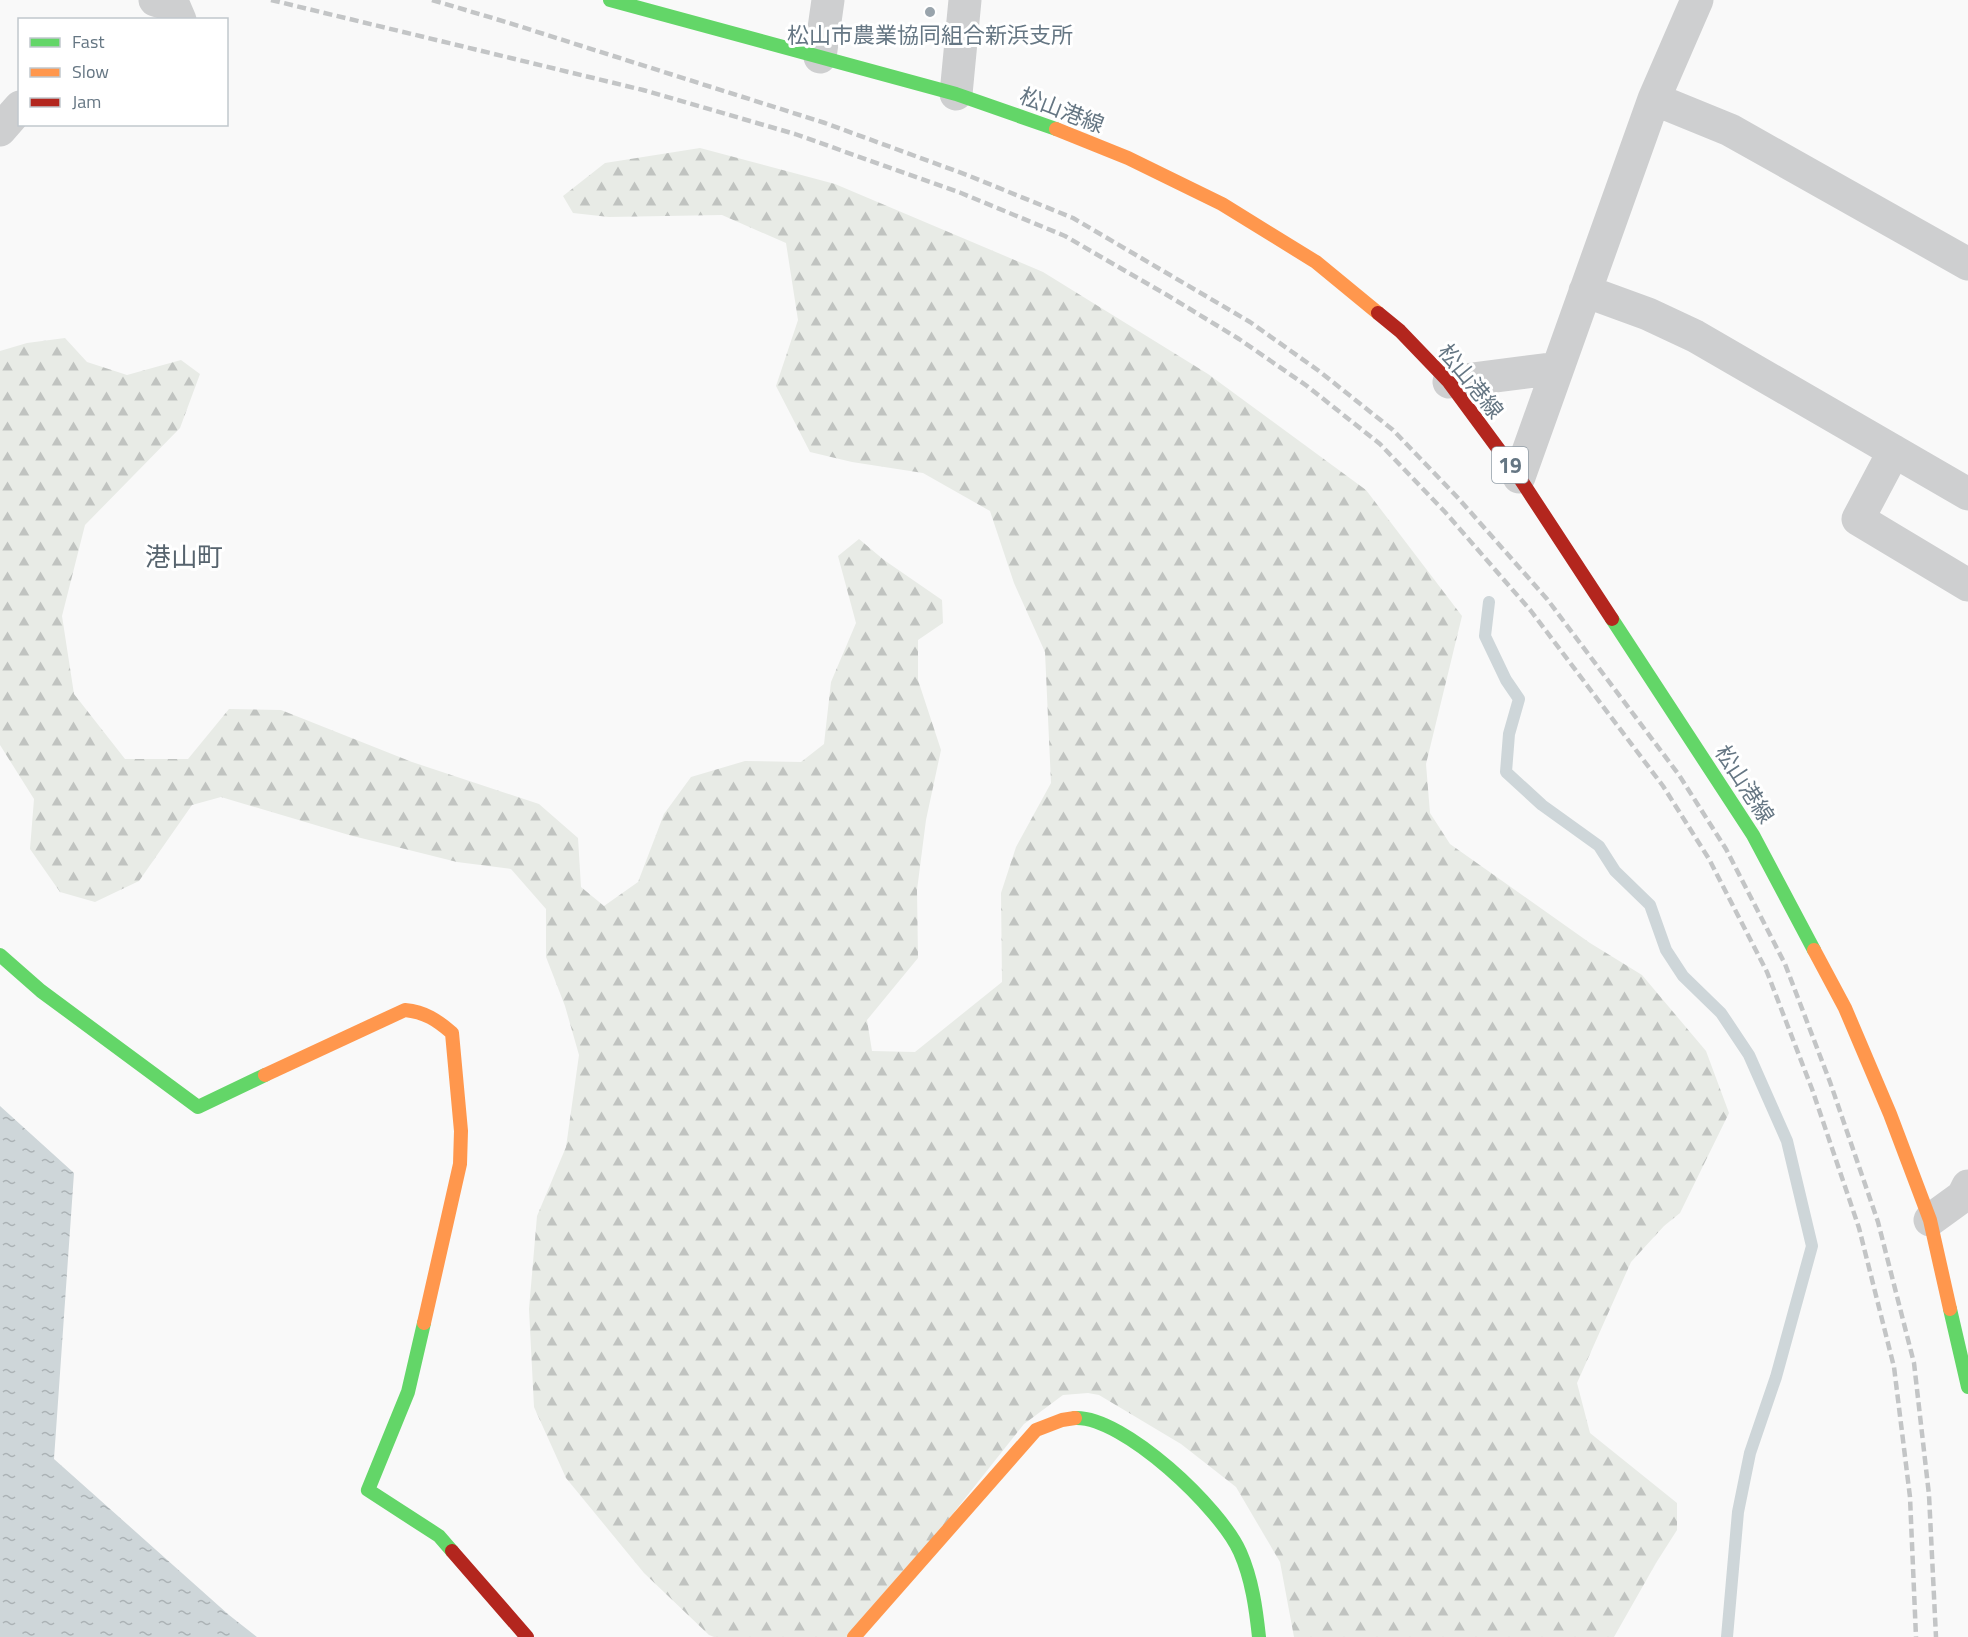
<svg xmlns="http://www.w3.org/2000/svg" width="1968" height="1637" viewBox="0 0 1968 1637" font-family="'Titillium Web','Noto Sans JP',sans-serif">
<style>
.forest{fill:url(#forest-firs)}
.water{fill:url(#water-ripples)}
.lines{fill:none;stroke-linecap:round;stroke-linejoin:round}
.stream{stroke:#ced6d9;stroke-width:12}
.street{stroke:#cecfd0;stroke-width:33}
.fast{stroke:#63d668;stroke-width:14}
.slow{stroke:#ff974d;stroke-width:14}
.jam{stroke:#b3261e;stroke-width:14}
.rail{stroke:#c3c5c6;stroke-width:4.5;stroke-dasharray:9 4.5;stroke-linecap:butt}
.poi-dot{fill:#99a4ac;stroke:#fff;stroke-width:2}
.labels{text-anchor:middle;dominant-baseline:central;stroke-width:6;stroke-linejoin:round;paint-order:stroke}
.shield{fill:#fff;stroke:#939fa8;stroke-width:1.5}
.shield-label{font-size:21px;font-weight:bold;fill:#657683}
.poi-label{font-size:22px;fill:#657683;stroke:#fff}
.street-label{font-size:22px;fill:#657683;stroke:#fff}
.quarter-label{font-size:26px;fill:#57646e;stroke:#fff}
</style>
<defs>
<pattern id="forest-firs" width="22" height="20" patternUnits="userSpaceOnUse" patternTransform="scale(1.5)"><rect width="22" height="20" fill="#e8ebe6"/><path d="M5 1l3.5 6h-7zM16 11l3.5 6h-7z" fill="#c0c3c0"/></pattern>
<pattern id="water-ripples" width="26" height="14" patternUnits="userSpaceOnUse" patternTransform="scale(1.5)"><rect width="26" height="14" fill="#ced6d9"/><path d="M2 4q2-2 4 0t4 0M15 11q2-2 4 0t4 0" fill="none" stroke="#abb2b5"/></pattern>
</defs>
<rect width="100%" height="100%" fill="#f9f9f9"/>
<path class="forest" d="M700,148L835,184L1043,272L1208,374L1366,490L1462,616L1426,764L1430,813L1450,844L1590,943L1642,975L1706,1051L1729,1113L1680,1213L1664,1226L1631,1262L1577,1383L1590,1433L1677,1503V1530L1656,1563L1614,1637H1294L1280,1562L1236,1487L1181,1444L1099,1395L1088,1393L1063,1395L1024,1424L855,1637H714L709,1635L644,1573L566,1478L534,1407L529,1309L537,1216L566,1147L579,1055L565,1006L546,957V909L511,869L457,862L349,835L221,797L192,805L139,881L95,902L60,892L30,849L34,799L0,745V351L27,343L65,338L87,362L127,375L181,360L200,374L180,428L85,525L62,616L74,694L125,759H188L229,709L281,710L412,762L539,804L578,838L581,887L604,906L638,882L664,814L691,777L745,761L801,762L824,744L831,682L856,623L838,556L859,539L884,560L942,600L943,623L918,640V680L941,750L926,820L917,890L918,958L867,1020L872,1051L915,1052L1002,982L1001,893L1016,847L1051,783L1045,652L1014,583L990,511L923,473L852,462L810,452L776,386L798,320L786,243L722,215L609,217L573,213L563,196L605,163Z"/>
<path class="water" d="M0,1106L74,1173L54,1459L229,1615L257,1637H0Z"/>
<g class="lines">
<path class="stream" d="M1489,602L1485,636L1506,680L1519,699L1509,734L1506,772L1542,805L1599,846L1615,871L1650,905L1666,950L1683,976L1721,1013L1749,1055L1787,1141L1812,1246L1776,1377L1750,1453L1738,1512L1727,1637"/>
<path class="street" d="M155,0L174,6L180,20
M820,57L828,0
M956,94L965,0
M1654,99L1730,130L1968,264
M0,130L20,107
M1585,291L1648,314L1695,336L1968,494
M1449,382L1558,368
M1894,451L1858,519L1968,585
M1519,477L1654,99L1697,0
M1930,1220L1963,1196L1968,1186"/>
<path class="fast" d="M610,0L956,94L1056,129
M1612,619L1753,835L1814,950
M0,955L41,991L198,1107L265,1075
M1950,1309L1968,1387
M424,1323L408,1392L368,1490L439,1536L452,1551
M1075,1418C1124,1416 1221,1509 1240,1552C1252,1579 1256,1609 1259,1637"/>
<path class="slow" d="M1056,129L1128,158L1222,204L1316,262L1378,313
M1814,950L1845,1008L1890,1114L1930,1220L1950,1309
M265,1075L405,1010C425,1012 437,1020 452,1033L461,1131L460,1164L424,1323
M854,1637L1036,1430L1062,1420L1075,1418"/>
<path class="jam" d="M1378,313L1400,331L1449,382L1519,477L1612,619
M452,1551L527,1637"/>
<path class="rail" d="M271,0L643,90L795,134L961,193L1065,236L1167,295L1239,339L1307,386L1380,444L1445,512L1531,611L1663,786L1709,859L1767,972L1812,1089L1859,1228L1894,1367L1910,1497L1916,1637
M432,0L506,22L825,123L967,175L1073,218L1250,322L1319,371L1393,430L1459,499L1547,599L1679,775L1726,849L1785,964L1830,1082L1878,1222L1914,1363L1929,1495L1936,1637"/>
</g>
<circle class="poi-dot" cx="930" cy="12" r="6"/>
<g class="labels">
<rect class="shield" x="1492" y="447" width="36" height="36" rx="4.5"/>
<g class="shield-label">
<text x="1510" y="465">19</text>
</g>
<g class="poi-label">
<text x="930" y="35">松山市農業協同組合新浜支所</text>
</g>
<g class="street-label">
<text transform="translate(1062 110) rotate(21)">松山港線</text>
<text transform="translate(1471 381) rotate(51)">松山港線</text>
<text transform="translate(1745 784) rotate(57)">松山港線</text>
</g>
<g class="quarter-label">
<text x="184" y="556">港山町</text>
</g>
</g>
<rect x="18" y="18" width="210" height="108" fill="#ffffff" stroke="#c1c8cd" stroke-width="1.5"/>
<rect x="30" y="38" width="30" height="9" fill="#63d668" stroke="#c1c8cd" stroke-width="1.5"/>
<text x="72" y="48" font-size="18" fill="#657683">Fast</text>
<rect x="30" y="68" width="30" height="9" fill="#ff974d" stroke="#c1c8cd" stroke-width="1.5"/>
<text x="72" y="78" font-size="18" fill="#657683">Slow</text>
<rect x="30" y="98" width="30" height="9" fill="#b3261e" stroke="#c1c8cd" stroke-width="1.5"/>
<text x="72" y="108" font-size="18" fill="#657683">Jam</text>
</svg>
